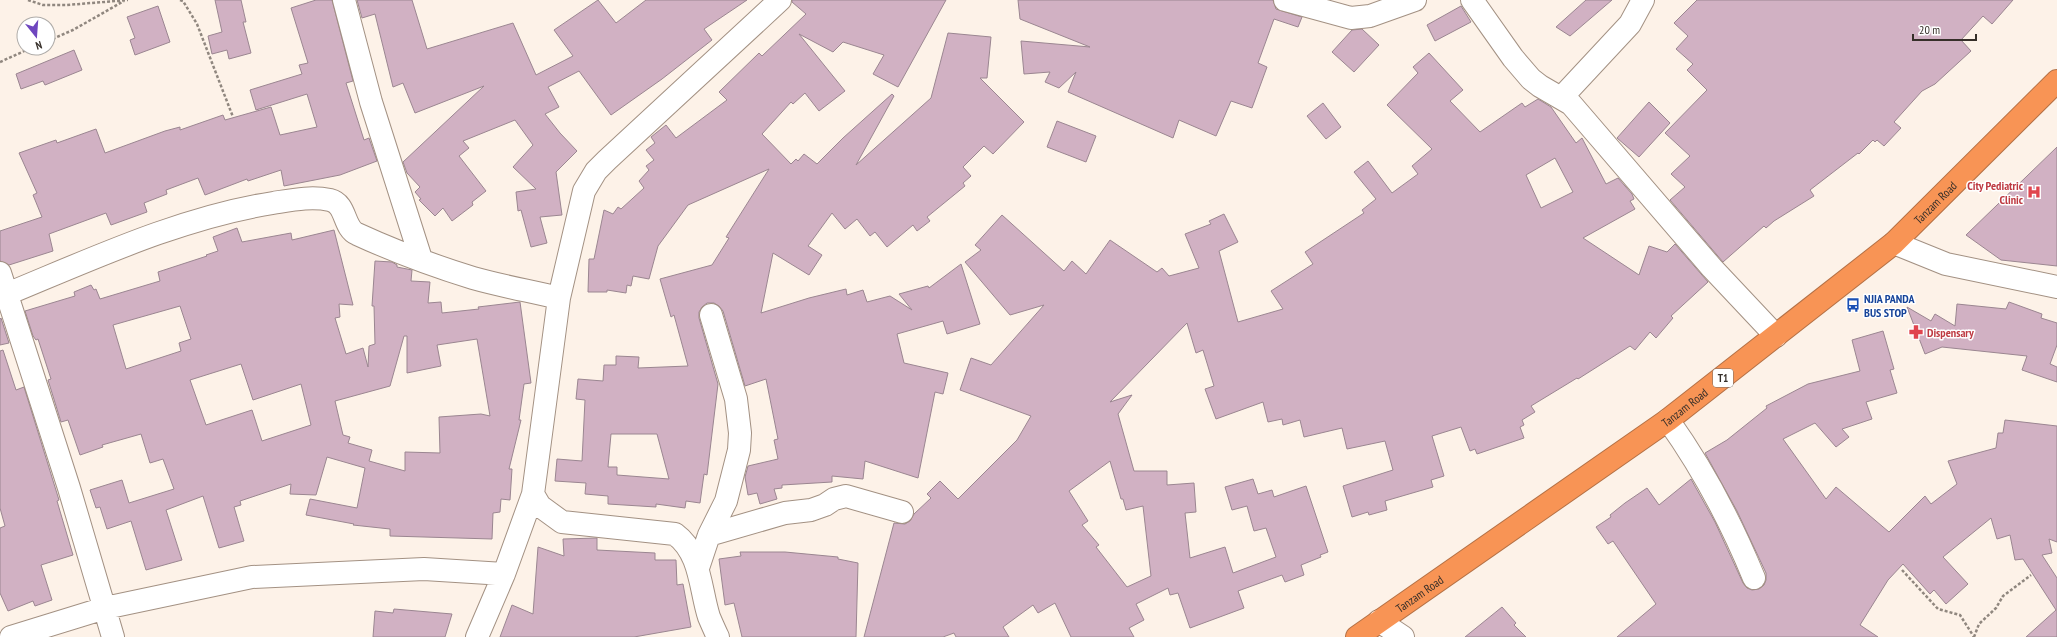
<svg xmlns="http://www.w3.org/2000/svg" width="2057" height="637" viewBox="0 0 2057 637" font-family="'PT Sans Narrow',sans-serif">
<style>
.building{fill:#d1b1c3;stroke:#9b8691;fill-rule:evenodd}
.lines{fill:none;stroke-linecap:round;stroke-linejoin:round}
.street-casing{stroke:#a39183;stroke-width:24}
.highway-casing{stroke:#b47146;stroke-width:24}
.path{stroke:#90877f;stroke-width:2.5;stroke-dasharray:3 2;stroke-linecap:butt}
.street{stroke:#fff;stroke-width:22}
.highway{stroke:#f89455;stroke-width:22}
.labels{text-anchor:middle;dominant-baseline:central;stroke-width:3;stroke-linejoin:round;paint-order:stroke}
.shield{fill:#fff;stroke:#726d69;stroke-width:1}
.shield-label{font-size:11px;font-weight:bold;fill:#362f29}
.health-label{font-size:12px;font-weight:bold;fill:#be3a42;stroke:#fff;text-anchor:end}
.street-label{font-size:12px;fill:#362f29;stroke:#fff}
.transit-label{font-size:12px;font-weight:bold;fill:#164399;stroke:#fff;text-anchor:start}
</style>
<rect width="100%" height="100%" fill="#fdf2e8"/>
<path class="building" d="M215,0H241L246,22H243L251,53L229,59L227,50L212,54L208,36L222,32Z
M316,0H332L353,81L346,83L364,140L369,138L377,161L340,175L284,186L281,170L248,181L247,179L205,195L198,178L166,190L167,194L144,203L147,212L111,225L106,213L49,234L53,251L9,265L0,261V231L42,217L33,195L37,193L19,153L56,140L57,143L96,129L105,153L165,131L180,127V130L223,115L225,120L271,107L280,135L317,127L307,94L256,110L250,90L302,74L299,65L308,63L291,8Z
M357,0H412L427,49L513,23L536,75L573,56L554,30L598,0L616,23L646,0H747L704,29L712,40L662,79L611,115L579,71L548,87L559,107L545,114L560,133L577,151L556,172L562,215L540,217L547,243L531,247L521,210L518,211L516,192L536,189L513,167L533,145L515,120L463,141L469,148L459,156L486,191L472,202L473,205L452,221L443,208L435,216L419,200L421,199L415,192L420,187L407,173L403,162L484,86L415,113L403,83L393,87L375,14L362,18Z
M792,0H946L898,87L873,74L884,55L843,42L833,52L799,34L845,91L819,111L805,93L793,104L791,102L762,134L791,164L796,159L798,161L804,154L817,164L843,138L892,94L894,96L856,165L931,98L948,33L991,37L987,78H980L1024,122L993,154L984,146L963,167L971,176L963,183L965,186L927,217L930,221L917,231L913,225L887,247L875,232L870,236L857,219L845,229L832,213L808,246L822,255L809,275L773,253L761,313L809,298L846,289L847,295L863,290L867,302L890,296L912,310L899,294L928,286L929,288L961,264L980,324L947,334L943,321L897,334L904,363L948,373L943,394L935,392L918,478L865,461L863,479L832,476V482L782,485V488L774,489L777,499L760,504L757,493L748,495L745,477L748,466L778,459L774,440L778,439L766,379L745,386L723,311L719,306L714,303H707L702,307L699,312V318L718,384L707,475L704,474L700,503L686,501L685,508L656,504V507L608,504V496L585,494L586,483L555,481L557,459L582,461L585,400L576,399L578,379L603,381L604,365H616V356L639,357L638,368L688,366L674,315L671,317L660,279L712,265L729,238L726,237L769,169L688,205L658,246L649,279L633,276L631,286L627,285L626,293L607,290V292H588L589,259H594L604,210L613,214L618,207L621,209L644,188L639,181L649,170L646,166L654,160L646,150L655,143L651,137L666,125L676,138L727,100L719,92L759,53L762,56L806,14L792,2ZM611,434H657L669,479L617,475V467H608Z
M1018,0H1273L1276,9L1302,17L1298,27L1274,19L1258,63L1267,67L1252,108L1231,101L1216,136L1179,120L1173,138L1068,92L1076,72L1059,88L1045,82L1050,72L1024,74L1021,41L1090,47L1020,19Z
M1586,0H1612L1570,36L1556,27Z
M1697,0H2013L1992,24L1983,16L1961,40L1971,51L1935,84L1922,91L1894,122L1901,128L1884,146L1877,140L1875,142L1873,140L1859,154L1858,153L1810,190L1814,196L1774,221L1766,228L1764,226L1723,262L1670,200L1685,187L1671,174L1690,156L1665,133L1707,90L1687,70L1693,64L1676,49L1688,36L1674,23Z
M158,6L170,42L135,55L130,40L135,38L127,17Z
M1461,6L1471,22L1435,41L1427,25Z
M1362,29L1379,45L1354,72L1332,52L1352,30Z
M74,50L82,70L45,85L43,81L21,89L16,74Z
M1429,53L1463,90L1450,101L1480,132L1522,103L1525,107L1538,99L1551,107L1576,143L1582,138L1606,184L1618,178L1632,194L1634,199L1630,201L1635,209L1583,238L1639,275L1649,246L1667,252L1675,244L1708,282L1671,316L1673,318L1656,338L1650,332L1635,350L1630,346L1578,379L1577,378L1531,406L1535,412L1522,420L1524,425L1520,427L1524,438L1477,454L1475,449L1470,451L1461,427L1432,436L1444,476L1431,480L1433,487L1385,501L1387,510L1369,515L1368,512L1352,517L1343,486L1393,470L1385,441L1347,449L1342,428L1304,437L1300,420L1283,425L1282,419L1268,422L1263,402L1216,419L1205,389L1214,386L1203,350L1196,353L1187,323L1110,402L1132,395L1118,414L1134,471H1167V485L1194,483L1196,512L1185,513L1190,558L1225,547L1233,573L1276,557L1266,528L1254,531L1247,506L1232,510L1225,487L1253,479L1258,494L1272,490L1274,497L1306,486L1328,552L1320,555L1321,557L1301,565L1304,575L1285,582L1282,575L1238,591L1244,608L1190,628L1178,593L1170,595L1168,588L1136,604L1144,620L1129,628L1134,637H1071L1055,603L1038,613L1033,605L1003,627L1009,637H956L954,633L943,637H864L894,523L905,524L910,521L914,514L931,498L927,494L940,481L958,499L1017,440L1031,416L960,390L971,358L991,365L1044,305L1010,315L965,262L981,250L975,245L1002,215L1064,271L1072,261L1086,274L1110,240L1157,272L1162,268L1169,276L1199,268L1185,234L1211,224L1209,221L1224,214L1238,242L1219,251L1238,322L1283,309L1271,291L1313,264L1305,252L1364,213L1362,210L1376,199L1354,172L1368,161L1392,193L1418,174L1412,166L1432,149L1387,105L1418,73L1413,67ZM1555,158L1573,192L1541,208L1526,175ZM1110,461L1121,499H1123L1126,510L1143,506L1151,576L1127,587L1096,547L1099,545L1082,525L1088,521L1069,491Z
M1649,102L1670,123L1639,157L1617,138Z
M1323,103L1341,127L1326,139L1307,116Z
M1057,121L1096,136L1086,162L1047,147Z
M2057,147V266L2001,260L1966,235Z
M237,228L242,242L291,233L292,240L334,230L353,305L339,304L340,317L335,318L346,354L363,348L368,367L369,346L375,344L374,306H372L375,261L392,262L397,265V267L412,270L411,281L430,282L428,303L441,302L442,313L479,309L478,307L520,302L531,383L524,384L519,420H521L509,469H512L510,500L501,499L500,512L493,513L492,539L390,536V529L353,525L354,524L306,515L310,499L357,508L365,468L327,457L316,495L290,494L291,484L240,501L241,505L234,507L244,541L219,548L203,496L166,510L182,560L146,570L131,521L107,529L100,507L96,508L90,490L122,480L129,503L174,489L163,459L150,463L141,434L102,445L103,447L80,455L68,420L61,422L48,380L51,379L38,339L36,340L33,336L25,311L75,296L74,292L91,285L94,290L96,289L100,299L160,281L158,272L207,256L206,255L218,251L213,237ZM180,306L191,339L179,343L181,351L126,369L113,325ZM404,336H407V373L441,366L437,345L477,339L490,416L481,414L439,417L440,453L405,452V471L369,461L372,450L348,443L350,437L343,435L335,401L390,386ZM241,364L253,400L301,384L311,425L262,441L252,410L206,425L190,380Z
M2009,302L2042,314L2041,318L2057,323V345L2050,364L2057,367V382L2022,370L2027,356L1942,347L1925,354L1907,307L1931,321L1935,314L1955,326L1957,304L2006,309Z
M1,318L9,343L0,345V319Z
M1883,331L1894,369L1890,370L1897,393L1866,402L1872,419L1842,429L1849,437L1836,447L1815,423L1783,439L1826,499L1836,487L1889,532L1925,496L1931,504L1957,484L1948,461L1996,448L1998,433H2003L2005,420L2057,426V542L2049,539L2052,553L2042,555L2057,578V637H2026L2056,610L2023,559L2015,560L2010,535L1997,539L1991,518L1943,557L1968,584L1946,604L1934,590L1930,594L1903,564L1888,580L1860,625L1878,637H1617L1656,604L1613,541L1608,544L1596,527L1611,517L1610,515L1625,503L1647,488L1659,505L1691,479L1715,522L1743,583L1747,588L1752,590L1759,589L1764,585L1766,580V573L1737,511L1705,453L1727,440L1767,408L1766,406L1808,384L1860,371L1852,340Z
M3,350L16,390L24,387L59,500L57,501L73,555L41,565L52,600L35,606L33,601L8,611L0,593V528L5,526L0,508V351Z
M597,538V550L655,553V560H676L677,585L683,584L691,627L634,637H500L512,605L533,614L538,547L564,556L563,539Z
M740,552H785L838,557V559L858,563L856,637H742L734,603L725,605L719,559L741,556Z
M1502,607L1516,623L1514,625L1526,637H1465Z
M394,609L452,614L445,637H373L375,611L393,613Z"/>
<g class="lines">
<defs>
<path id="street" d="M344,0L371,102L421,259
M1285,0L1351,18L1370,16L1415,0
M1472,0L1513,58L1531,79L1540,86L1571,104L1712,268L1776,336
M1562,97L1630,24L1643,0
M1894,243L1946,264L2057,287
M0,273L69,488L113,637
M7,294C92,259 182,217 273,203C292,200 311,196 330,200C347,204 343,228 357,234C394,251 434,266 473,278C501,286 530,291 559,298
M1668,420C1703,469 1731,522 1754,578
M533,494L540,506L562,522L675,534C701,553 700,589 709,617C712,624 715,631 718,637
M709,535L785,513L811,510L825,505L834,499L846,496L902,512
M698,568L709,535L726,501L739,450L740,433L736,399L711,315
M1379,621L1403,637
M11,637L105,608L252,577L424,569L504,574
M477,637L504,574L533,494L559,298L584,191L596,171L607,160L780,0"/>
<g id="highway">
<path id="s1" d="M1357,637L1668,420L1894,243L2057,81"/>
</g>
</defs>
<use href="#street" class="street-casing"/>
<use href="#highway" class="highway-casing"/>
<path class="path" d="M28,0L43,5H67L128,0
M180,0L183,1L197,24L233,117
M48,41L73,30L124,1
M0,62L31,48
M1902,570L1938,609L1960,615L1974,637
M1974,637L1979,624L1996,608L2003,596L2031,575"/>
<use href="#street" class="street"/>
<use href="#highway" class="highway"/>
</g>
<defs>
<symbol id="hospital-bare" viewBox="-9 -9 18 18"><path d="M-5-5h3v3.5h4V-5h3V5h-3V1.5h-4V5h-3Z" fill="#e0444e" stroke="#fff" stroke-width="2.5" paint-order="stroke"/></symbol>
<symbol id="bus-bare" viewBox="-9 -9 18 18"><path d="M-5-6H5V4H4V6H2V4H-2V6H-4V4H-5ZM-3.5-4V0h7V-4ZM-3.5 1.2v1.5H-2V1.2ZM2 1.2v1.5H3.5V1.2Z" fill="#1a4fb4" stroke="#fff" stroke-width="2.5" paint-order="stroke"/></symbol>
<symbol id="pharmacy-bare" viewBox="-9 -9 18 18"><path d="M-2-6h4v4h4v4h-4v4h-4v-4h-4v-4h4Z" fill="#e0444e" stroke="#fff" stroke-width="2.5" paint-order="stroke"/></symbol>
</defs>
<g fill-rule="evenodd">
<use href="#hospital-bare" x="2024" y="182" width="20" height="20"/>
<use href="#bus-bare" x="1843" y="295" width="20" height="20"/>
<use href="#pharmacy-bare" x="1906" y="322" width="20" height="20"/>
</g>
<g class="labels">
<rect class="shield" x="1713" y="369" width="20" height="18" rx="3"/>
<g class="shield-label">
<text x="1723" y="378">T1</text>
</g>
<g class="health-label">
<text x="2023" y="185">City Pediatric<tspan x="2023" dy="14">Clinic</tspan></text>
<text x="1927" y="332" text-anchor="start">Dispensary</text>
</g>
<g class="street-label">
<text stroke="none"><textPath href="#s1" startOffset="724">Tanzam Road</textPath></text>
<text stroke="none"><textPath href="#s1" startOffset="400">Tanzam Road</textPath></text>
<text stroke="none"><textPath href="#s1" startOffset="76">Tanzam Road</textPath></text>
</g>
<g class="transit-label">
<text x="1864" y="298">NJIA PANDA<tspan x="1864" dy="14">BUS STOP</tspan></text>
</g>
</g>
<g transform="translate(36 36) rotate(163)"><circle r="19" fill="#ffffff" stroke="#afaca9"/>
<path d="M0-3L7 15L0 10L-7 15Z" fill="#6f46bf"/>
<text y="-6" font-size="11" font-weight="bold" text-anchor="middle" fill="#362f29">N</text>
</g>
<path d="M1913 34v6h63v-6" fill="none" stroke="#362f29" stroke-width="2"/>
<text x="1919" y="34" font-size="12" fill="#362f29" stroke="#ffffff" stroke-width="3" paint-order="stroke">20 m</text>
</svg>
